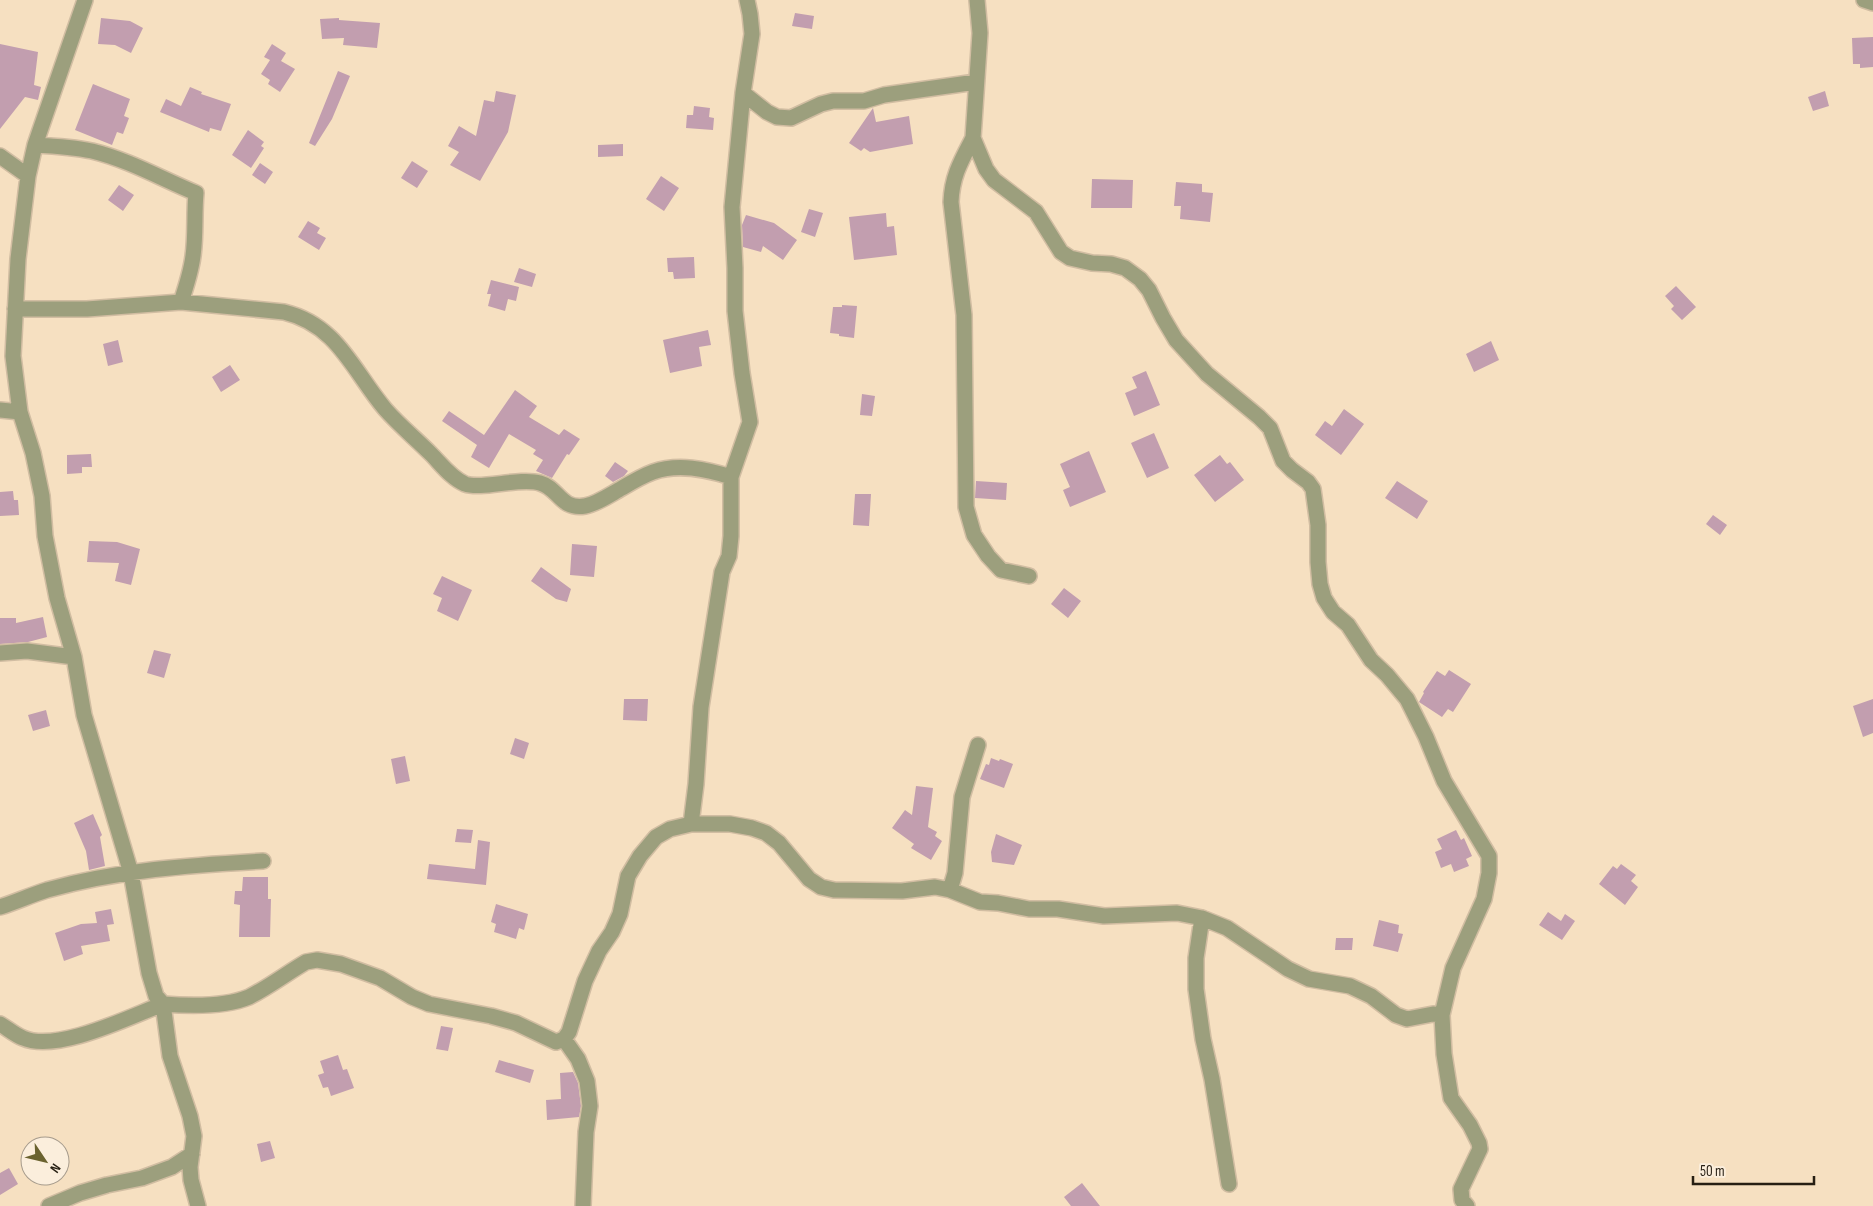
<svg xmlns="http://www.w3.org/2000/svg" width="1873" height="1206" viewBox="0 0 1873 1206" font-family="'Sofia Sans Condensed',sans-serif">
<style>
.building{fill:#c29eaf}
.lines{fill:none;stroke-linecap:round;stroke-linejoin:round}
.street-casing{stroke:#d1bda2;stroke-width:18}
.street{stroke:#9c9f7d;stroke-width:15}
</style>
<rect width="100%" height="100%" fill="#f6e0c1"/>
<path class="building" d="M795,13L814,16L812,29L792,26Z
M101,18L130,21L143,28L131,53L115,45L98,44Z
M339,18V20L380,23L377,48L343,45L344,38L322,39L320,19Z
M1873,37V67L1860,68V64H1853L1852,38Z
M0,44L38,52L34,85L41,87L38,100L25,97L0,129Z
M272,44L286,53L281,61L295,69L280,92L268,84L270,80L261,74L270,60L264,57Z
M338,71L350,76L332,119L315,146L309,143Z
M93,84L130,99L124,116L129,118L123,134L117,132L112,145L75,130Z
M190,87L202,92L201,94L231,104L221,131L210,128L209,132L160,112L166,99L181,106Z
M496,91L516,95L508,132L480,181L450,165L459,152L448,146L459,126L476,136L484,100L494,102Z
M1825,91L1829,106L1813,111L1808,97Z
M694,106L710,108L709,117L714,118L713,130L686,128L687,115H693Z
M873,108L876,122L909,116L913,144L870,152L864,148L861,151L849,143Z
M248,130L264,142L261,146L264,148L251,168L232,155Z
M623,144V156L598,157V145Z
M412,161L428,171L417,188L401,178Z
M260,163L273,172L265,184L252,175Z
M661,176L679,188L664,211L646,199Z
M1092,179L1133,180L1132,208H1091Z
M1176,182L1202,184V192L1213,193L1210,222L1180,219L1181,206H1174Z
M119,185L134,195L123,211L108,200Z
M809,209L823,213L815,237L801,232Z
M886,213L887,227L894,226L897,255L854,260L849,217Z
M746,215L774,223L797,240L783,260L763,246L761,252L743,247L742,225Z
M308,221L320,228L317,233L326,238L319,250L298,237Z
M694,257L695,278L674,279L673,272H668L667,258Z
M519,268L536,274L532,287L514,282Z
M491,280L519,287L516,301L508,299L505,311L488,306L491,294H487Z
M1676,286L1696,307L1682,320L1671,309L1674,306L1665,296Z
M842,305L857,306L854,338L839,336V334L830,333L833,307H842Z
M708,330L711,345L699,347L702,366L670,373L663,340Z
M118,340L123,362L108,366L103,344Z
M1491,341L1499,360L1474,372L1466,354Z
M230,365L240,380L221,392L212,377Z
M1146,371L1160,405L1134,416L1125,393L1137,388L1132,377Z
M515,390L537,406L529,417L559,435L564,429L580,439L569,455L567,454L552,478L536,471L543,460L533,454L536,450L509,434L489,468L471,457L477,445L442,421L449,411L484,435Z
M862,394L875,396L872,416L860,415Z
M1344,409L1364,424L1341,455L1315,435L1325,421L1332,426Z
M1154,433L1169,468L1147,478L1131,443Z
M1089,451L1106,492L1070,507L1063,490L1070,487L1060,464Z
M91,454L92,467H82V473L67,474V455Z
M1220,455L1227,464L1230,462L1244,480L1215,502L1194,475Z
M615,462L628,471L624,476L613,482L605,476Z
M976,481L1007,483L1006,500L975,498Z
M1397,481L1428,501L1417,519L1385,498Z
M13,491L14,500H18L19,515L0,516V492Z
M855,494H871L869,526L853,525Z
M1713,515L1727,525L1720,535L1706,524Z
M89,541L117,542L140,549L131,585L115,581L119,563L87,562Z
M572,544L597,546L594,577L570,575Z
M541,567L571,589L567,602L556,599L531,581Z
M442,576L472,590L458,621L437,611L442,598L433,594Z
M1064,588L1081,601L1068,618L1051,604Z
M43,617L47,637L28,642L0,644V618H16V623Z
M154,650L171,654L164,678L147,673Z
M1449,670L1471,684L1453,712L1448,709L1442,717L1419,702L1424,693L1423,692L1437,671L1445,676Z
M624,699H648L647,721L623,720Z
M1873,699V733L1863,737L1853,706Z
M46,710L50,726L33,731L28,715Z
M515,738L529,743L524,759L510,754Z
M405,756L410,781L396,784L391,759Z
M991,758L999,761L1000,759L1013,764L1004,788L980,779L986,764L989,765Z
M916,786L933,788L928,827L937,832L935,836L942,841L931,860L911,848L914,844L892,828L905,810L912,815Z
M93,814L102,835L100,837L105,866L89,870L86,851L74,823Z
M457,829L473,830L471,843L455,842Z
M1456,830L1461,840L1464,838L1472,856L1466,859L1469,866L1454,872L1451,864L1441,868L1435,852L1442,849L1437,839Z
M996,834L1022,845L1014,865L992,862L991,852Z
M478,840L490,842L486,885L427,879L429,864L475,869Z
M1621,864L1636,875L1631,881L1638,887L1625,905L1599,884L1613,866L1617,869Z
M243,877H268V899H271L270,937H239L240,905L234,904L235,891H242Z
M496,904L528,914L524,930L519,928L516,939L494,932L496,924L491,922Z
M111,909L114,924L107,925L110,941L81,946L83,954L64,961L55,933L81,924L97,923L95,912Z
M1548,912L1561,921L1565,914L1575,921L1562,940L1539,925Z
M1379,920L1399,925L1398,933L1403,934L1398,952L1373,946Z
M1336,938H1353L1352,950H1335Z
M441,1026L453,1028L448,1051L436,1049Z
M338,1055L343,1070L347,1069L354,1088L331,1096L328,1087L323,1088L318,1075L324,1073L320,1061Z
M499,1060L534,1070L530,1083L495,1072Z
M573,1072L578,1083L581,1106L579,1117L547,1120L546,1100L561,1099L560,1073Z
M270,1141L275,1158L261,1162L257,1144Z
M9,1168L18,1184L0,1195V1173Z
M1082,1183L1100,1206H1071L1064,1197Z"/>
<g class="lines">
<defs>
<path id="street" d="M85,0L35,145L28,176L18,259L13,356L20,412L33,453L42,496L45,536L57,598L74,657L84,715L131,873L149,973L156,996L163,1004C188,1006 225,1007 249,997C269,987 287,973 306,962L317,960L341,964L380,978L412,997L429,1004L491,1016L516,1023L556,1042L564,1039L569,1032L585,981L599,951L612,932L620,914L628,876L640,856L656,837L670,829L691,824H730L752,828L766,833L779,843L809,879L821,887L834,890L902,891L935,887L950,890L980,902L998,903L1029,909H1058L1104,916L1177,913L1202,918L1227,928L1288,969L1309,979L1350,986L1371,996L1396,1015L1407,1019L1433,1014L1442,1015L1444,1054L1451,1098L1470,1125L1479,1143L1480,1149L1461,1189L1462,1200L1467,1206
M977,0L980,33L973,138L986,169L994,180L1036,212L1061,252L1070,258L1092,263L1111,264L1125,268L1140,279L1149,290L1163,318L1176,340L1207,374L1259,417L1270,428L1283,461L1292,470L1308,482L1313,489L1318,525V562L1320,584L1324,598L1333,612L1348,625L1371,660L1387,675L1407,699L1426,737L1444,781L1489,856V873L1484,899L1453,968L1442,1015
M1864,0L1873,3
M743,93L767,112L777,117L791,118L821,104L833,101H864L884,95L976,82
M973,138C961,161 952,176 951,202L964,315L966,507L974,535L988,556L1001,570L1029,576
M35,145C54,146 73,147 92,151C129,160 162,179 196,193C194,214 196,235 193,256C191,272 186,287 181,302
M0,156L28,176
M15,309H87L181,302L284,312C338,325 353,371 385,409C399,425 416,439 431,454C441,464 451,478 465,484C482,490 519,477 540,483C559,488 560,510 585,506C597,504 611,494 622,488C632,482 642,476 653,472C678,463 706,469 731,477
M0,410L20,412
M0,653L27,651L74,657
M691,824L696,784L701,707L722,572L729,556L731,536V477L750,422L742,373L735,311V268L732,207L743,93L752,34L750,14L747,0
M950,890L955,873L962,797L978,745
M0,907C16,902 31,895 47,890C118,870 191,865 263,861
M1202,918L1196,958V989L1203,1039L1212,1079L1229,1184
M0,1024C7,1028 15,1035 23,1038C57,1053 129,1017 163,1004L170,1056L190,1116L194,1136L190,1167L191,1180L198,1206
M564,1039L578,1059L587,1081L590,1106L586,1132L583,1206
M49,1206L80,1193L107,1185L142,1178L172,1167L192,1154"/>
</defs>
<use href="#street" class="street-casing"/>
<use href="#street" class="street"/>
</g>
<g transform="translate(45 1161) rotate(125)"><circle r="24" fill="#fbeedc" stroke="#a69b8c"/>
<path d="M0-4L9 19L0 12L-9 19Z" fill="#6a622f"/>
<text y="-8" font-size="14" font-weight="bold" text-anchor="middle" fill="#271f13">N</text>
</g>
<path d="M1693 1176v8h121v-8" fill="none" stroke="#271f13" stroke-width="2.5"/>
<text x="1700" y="1176" font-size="15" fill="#271f13" stroke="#fbeedc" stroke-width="4" paint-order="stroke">50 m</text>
</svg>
